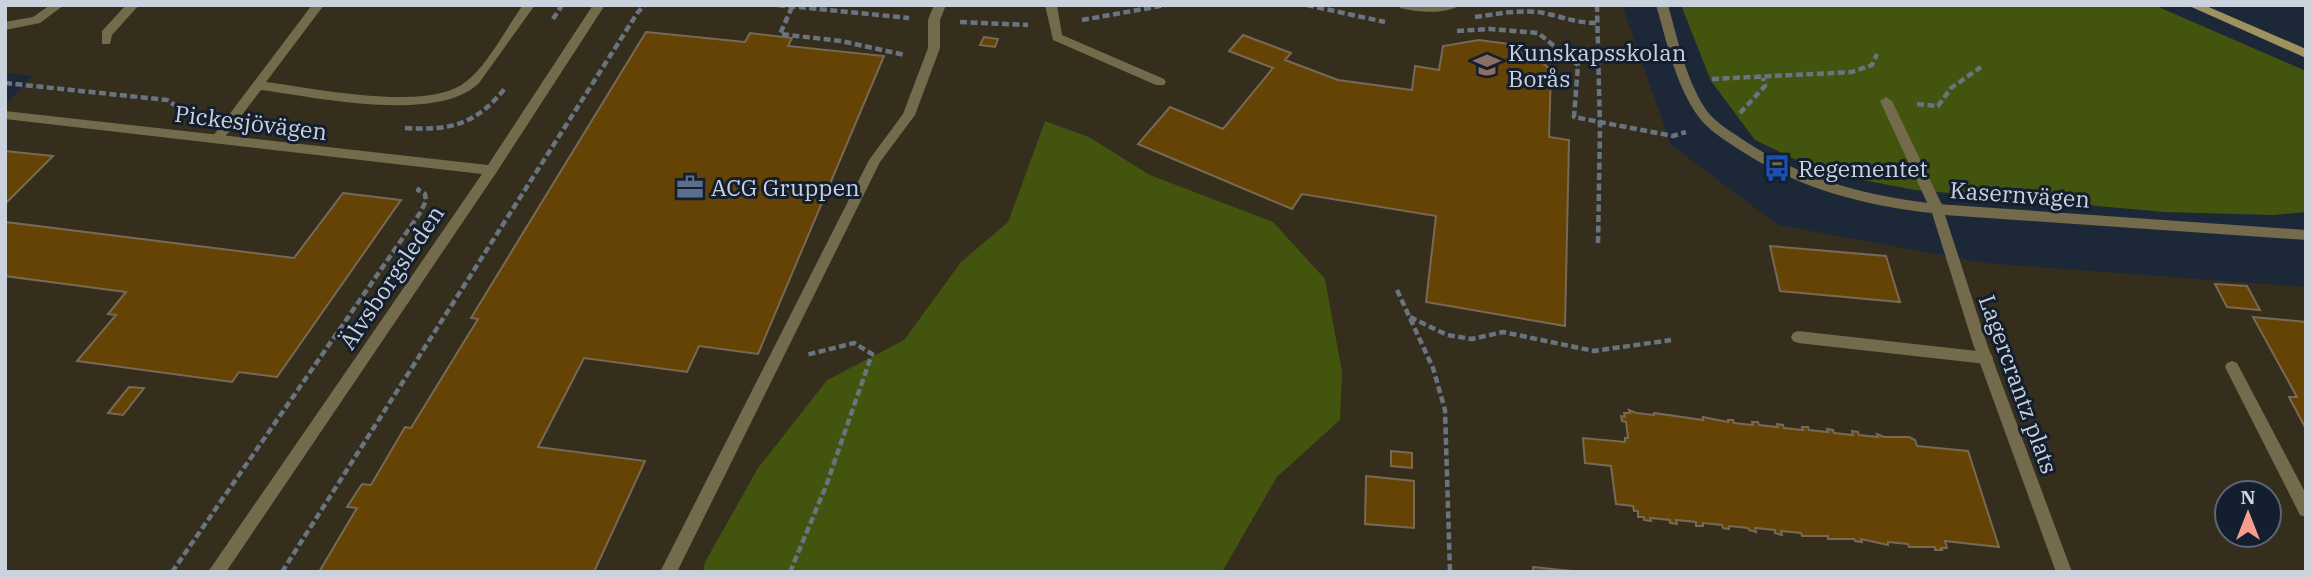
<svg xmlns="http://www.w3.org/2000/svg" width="2311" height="577" viewBox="0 0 2311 577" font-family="'IBM Plex Serif',serif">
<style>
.industrial{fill:#352e1d;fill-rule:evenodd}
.green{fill:#43540e}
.building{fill:#654305;stroke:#786955;stroke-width:2}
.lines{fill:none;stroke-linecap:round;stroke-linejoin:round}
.path{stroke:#697481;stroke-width:4.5;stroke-dasharray:7 3.5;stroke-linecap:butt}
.lane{fill:#746b4c;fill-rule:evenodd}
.street{fill:#746b4c;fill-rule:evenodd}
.secondary{fill:#a0925f;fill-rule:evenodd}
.labels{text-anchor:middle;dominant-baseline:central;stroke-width:6;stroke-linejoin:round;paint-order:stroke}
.poi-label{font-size:23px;fill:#cad2dd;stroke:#131e2e;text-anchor:start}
.street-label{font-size:23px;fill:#cad2dd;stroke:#131e2e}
</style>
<rect width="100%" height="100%" fill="#1c2838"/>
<path class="industrial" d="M5,5H1622L1671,145L1778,225L1985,263L2306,287V572H1222L1277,477L1340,420L1273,222L1150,175L1089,137L1045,121L1008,222L961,262L904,340L827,380L758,468L705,562L703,572H5V106L32,76L5,73ZM2227,493H2269V535H2227Z"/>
<path class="green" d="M1681,5H2154L2306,71V212L2273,215L2165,212L1915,190L1821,172L1755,140L1711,81Z
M1045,121L1089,137L1150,175L1273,222L1325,279L1342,372L1340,420L1277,477L1222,572H703L705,562L758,468L827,380L904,340L961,262L1008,222Z"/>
<path class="building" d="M646,32L745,42L750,33L792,38L788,46L884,56L758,354L699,346L687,372L584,358L538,447L645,461L594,572H319L357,508L347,507L362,484L371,485L405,427L411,428L478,319L471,318Z
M1243,35L1291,53L1285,60L1338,80L1412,90L1415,66L1439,70L1443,46L1479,40L1523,46L1551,70L1549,137L1569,140L1565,326L1426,302L1436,216L1302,194L1292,209L1138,144L1170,107L1223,129L1273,68L1229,51Z
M984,37L998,39L995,47L980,45Z
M5,151L53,156L5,204Z
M343,193L401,200L277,377L239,372L232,382L77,361L116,315L108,314L126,292L5,276V222L294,258Z
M1770,246L1886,256L1900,302L1780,291Z
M2215,284L2247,286L2260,310L2227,307Z
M2253,317L2306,322V429L2289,397H2297Z
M129,387L144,388L123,415L108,413Z
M1629,410L1636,413L1654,415V413L1703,420V417L1728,422V420H1733L1734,423L1753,425L1752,422H1758L1759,425L1778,427L1777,424L1783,425L1784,428L1803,430L1802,427H1808L1809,430L1828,432L1827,429L1833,430L1834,433L1853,435L1852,431L1858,432L1859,435L1878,437L1877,434L1884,437H1909L1915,440L1917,446L1968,451L1999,547L1945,541L1947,548H1941L1942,550H1935V547H1909L1908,544L1888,542V545L1861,539L1862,542L1855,541L1854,539H1828V536H1802L1801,533L1781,531L1782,535L1775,533V530L1755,528L1756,532L1749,530L1748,528L1729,526V529L1723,528L1722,525L1703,523V526H1696V522L1676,520L1677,524L1670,523V520L1650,518L1651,521L1644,520V517H1638V511H1634L1633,506L1616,504L1611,466L1585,463L1583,438L1625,442V438H1628L1626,422L1622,421L1621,416L1625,417L1624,413H1630Z
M1391,451L1412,453V468L1391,466Z
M1366,476L1414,481V528L1365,524Z
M1533,567L1581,572H1533Z"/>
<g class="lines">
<path class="path" d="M778,5L909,18
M1307,5L1385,22
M1597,5L1600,129L1598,244
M792,7L780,34L841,41L905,55
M1475,17C1496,14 1516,10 1537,12C1560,15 1572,23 1597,23
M553,19L562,5
M1082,20L1166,5
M960,22L1028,25
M1457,31L1490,29L1538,33L1578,65L1574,117L1673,136L1686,132
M1712,79L1852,72L1872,65L1877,54
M5,83L167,100L182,110
M1917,104L1938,106L1951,88L1981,67
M1740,113L1765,86L1763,78
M405,128C451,131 477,124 506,87
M1397,290L1433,368L1445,410L1450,572
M1410,317L1447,335L1472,339L1503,332L1594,351L1671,340
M172,572L420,213L426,201L425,194L418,190L420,188
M282,572L638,12L645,5
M790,572L826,486L872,354L854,343L806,355"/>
<path class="lane" d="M50,5H64L40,23L5,30V22L33,17Z
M126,5H139L112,35L110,44H102V31Z
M312,5H324L266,82C313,88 426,112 464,83C487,67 506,28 523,5H535L479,83C438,124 314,97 261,90L221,142H213L211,139L213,136Z
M934,5H946L940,20V48L915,115L880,162L677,572H660L869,160L903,114L928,48V20Z
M1045,5H1057L1062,35L1164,79L1166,82L1164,85H1156L1053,40Z
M1886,97L1892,101L1944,209L1942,212L1937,214L1930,209L1880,101Z
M1798,331L1986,352L1991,354L1993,358L1991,362L1986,364L1798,343L1793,341L1791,337L1793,333Z
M2232,361L2237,363L2306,494V517L2300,515L2225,367L2227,363Z"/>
<path class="street" d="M593,5H605L496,173L226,572H208L482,174L5,119V111L488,165Z
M1398,5H1460C1445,15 1417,12 1400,8Z
M1656,5H1668C1678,40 1686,81 1707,111C1717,124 1732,132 1745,141C1804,180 1867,196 1937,204L2306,230V240L1945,215L1987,344L2072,572H2056L1973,344L1932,213C1860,205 1795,187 1735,147C1722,138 1707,129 1698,116C1675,84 1667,42 1656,5Z"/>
<path class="secondary" d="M2187,5H2204L2306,49V58Z"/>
</g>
<defs>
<symbol id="school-bare" viewBox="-9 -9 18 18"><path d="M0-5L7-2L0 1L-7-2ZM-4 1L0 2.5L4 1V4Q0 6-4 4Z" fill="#8d6e63" stroke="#131e2e" stroke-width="2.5" paint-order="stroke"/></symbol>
<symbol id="bus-bare" viewBox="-9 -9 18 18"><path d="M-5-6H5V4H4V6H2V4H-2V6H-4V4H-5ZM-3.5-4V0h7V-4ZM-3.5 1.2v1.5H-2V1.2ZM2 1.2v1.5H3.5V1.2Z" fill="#1a4fb4" stroke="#131e2e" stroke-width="2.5" paint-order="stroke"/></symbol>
<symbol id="office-bare" viewBox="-9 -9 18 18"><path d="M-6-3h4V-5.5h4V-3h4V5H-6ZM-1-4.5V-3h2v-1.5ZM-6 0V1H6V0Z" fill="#5c6f8a" stroke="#131e2e" stroke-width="2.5" paint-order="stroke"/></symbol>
</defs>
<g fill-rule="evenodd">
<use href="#school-bare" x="1468" y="46" width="38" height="38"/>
<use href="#bus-bare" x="1758" y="149" width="38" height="38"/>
<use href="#office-bare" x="671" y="168" width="38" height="38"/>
</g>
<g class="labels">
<g class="poi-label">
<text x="1508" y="52">Kunskapsskolan<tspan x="1508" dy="26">Borås</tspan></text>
<text x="1798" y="168">Regementet</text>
<text x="711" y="187">ACG Gruppen</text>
</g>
<g class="street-label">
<text transform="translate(251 122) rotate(7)">Pickesjövägen</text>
<text transform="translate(2020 194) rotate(4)">Kasernvägen</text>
<text transform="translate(391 277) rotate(-56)">Älvsborgsleden</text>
<text transform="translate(2019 384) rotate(70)">Lagercrantz plats</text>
</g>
</g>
<rect width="2311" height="577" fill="none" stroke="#cad2dd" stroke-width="14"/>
<g transform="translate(2248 514)"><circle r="33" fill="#131e2e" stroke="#5c6674" stroke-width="2"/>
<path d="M0-5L12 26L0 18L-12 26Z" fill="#f49d8d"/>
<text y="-10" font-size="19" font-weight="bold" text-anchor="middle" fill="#cad2dd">N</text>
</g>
</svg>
